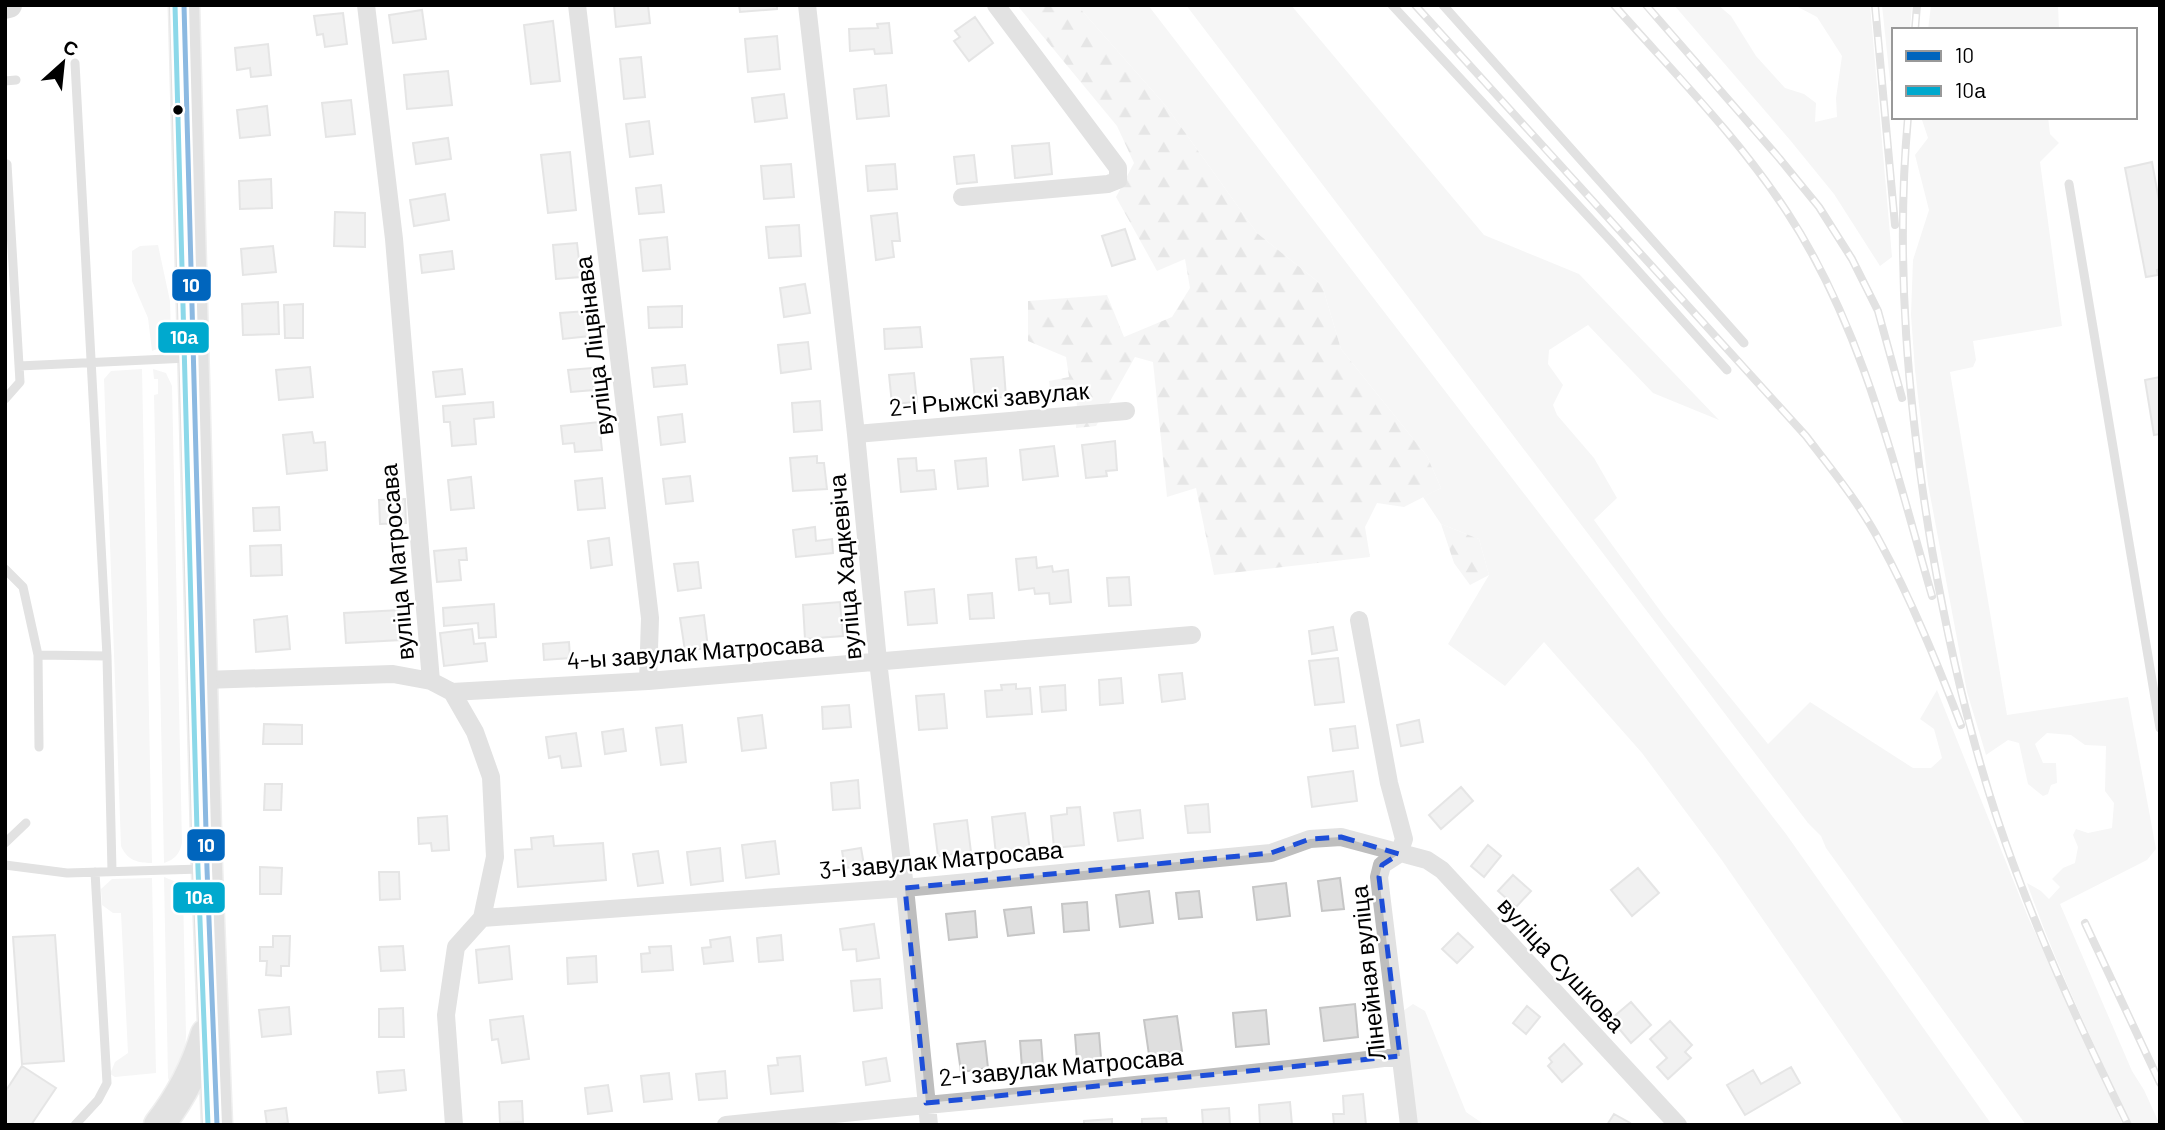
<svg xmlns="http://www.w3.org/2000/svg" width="2165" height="1130" viewBox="0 0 2165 1130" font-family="Barlow,sans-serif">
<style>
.green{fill:#ebebeb}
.forest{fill:url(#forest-firs)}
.building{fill:#dfdfdf;stroke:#c6c6c6;stroke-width:2}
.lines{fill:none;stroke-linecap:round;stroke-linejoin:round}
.primary-casing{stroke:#dbdbdb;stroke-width:33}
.service{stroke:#bebebe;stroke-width:9}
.minor{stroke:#bebebe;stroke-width:18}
.secondary{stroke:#b8b8b8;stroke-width:26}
.primary{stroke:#bebebe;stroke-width:30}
.rail-casing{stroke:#bebebe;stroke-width:8}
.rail{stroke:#fff;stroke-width:5;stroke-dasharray:16;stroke-linecap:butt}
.bus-1-casing{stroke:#fff;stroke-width:10}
.bus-2-casing{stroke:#fff;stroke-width:10}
.bus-1{stroke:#0065bd;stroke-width:5}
.bus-2{stroke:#00a9ce;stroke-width:5}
.marked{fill:none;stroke:#1d4ed8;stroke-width:5;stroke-dasharray:14 9;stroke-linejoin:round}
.bus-dot{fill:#000;stroke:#fff;stroke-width:2.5}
.labels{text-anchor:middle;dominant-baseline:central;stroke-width:5;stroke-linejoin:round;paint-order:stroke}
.street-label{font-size:24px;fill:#000;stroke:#fff}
.line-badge{stroke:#fff;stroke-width:2.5}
.badge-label{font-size:19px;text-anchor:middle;font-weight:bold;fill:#fff}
</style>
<defs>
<pattern id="forest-firs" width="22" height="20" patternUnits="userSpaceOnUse" patternTransform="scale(1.75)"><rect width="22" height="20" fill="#ebebeb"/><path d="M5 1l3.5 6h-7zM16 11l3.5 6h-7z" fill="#c8c8c8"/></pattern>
</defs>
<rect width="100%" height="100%" fill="#fff"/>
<path class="green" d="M1077,5H1148L1786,834L1992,1125H1905L1721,859L1642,753L1544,642L1505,686L1448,644L1489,575L1479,539L1441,524L1423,497L1441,488L1427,456L1341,349L1322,285L1257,233L1166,106Z
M1186,5H1291L1484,235L1579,274L1719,420L1653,393L1588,325L1549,350L1548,364L1563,385L1553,405L1557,415L1594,458L1617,498L1594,520L1664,616L1768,744L1810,702L1913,768H1931L1942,758L1934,729L1920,719L1937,690L2028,917L2123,1125H2026L1826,848L1821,836L1808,823Z
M1674,5H1718L1731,16L1756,56L1785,88L1804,94L1816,103L1815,122L1837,117L1836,98L1842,56L1817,17L1794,5H1870L1892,257L1880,266L1834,194L1790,140Z
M1882,5H1912L1910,30H1894V81H1890Z
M1931,5H2058L2059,30H1928Z
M1921,117H2048L2050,134L2059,143L2040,162L2062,326L1973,341L1976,360L1973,367L1950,372L2007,715L2128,697L2156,849L2147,860L2060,904L2132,1071L2144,1090L2160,1125H2132C2094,1046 2056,965 2027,883L2041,891L2049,899L2060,887L2052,879L2063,868L2075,863L2078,847L2073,835L2076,829L2088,833L2112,828L2114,803L2105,791L2106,746L2085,745L2071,735L2047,733L2035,744L2043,763H2056L2057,783L2051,785L2048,794L2043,796L2028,784L2019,743L2008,740L1986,755L1967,692L1928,484L1915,370L1911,315L1913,260L1929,210L1915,155L1928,138Z
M158,245L170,301L171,335L160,348L152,351L148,318L132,281V251L140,246Z
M142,369L152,863C137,863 127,860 121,846L104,379L111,371Z
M153,369L166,373L172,386L182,843C179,855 175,859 164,863L154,395L158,394V379H154Z
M164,877L179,883L183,891L186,1035L185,1052L173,1089L168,1078Z
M152,878L156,1073L115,1077L110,1074L115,1062L128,1053L121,913H113L102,905L101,889L112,879Z
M1413,1004L1425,1011L1466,1112L1485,1125H1415L1403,1011Z"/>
<path class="forest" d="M1017,5H1077L1166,106L1257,233L1322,285L1341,349L1427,456L1441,488L1404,507L1377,503L1365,527L1370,557L1214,575L1196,488L1167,497L1153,362L1135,357L1096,426L1076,428L1077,398L1051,399L1049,381L1069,377L1066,357L1028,341V301L1107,295L1124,337L1172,317L1190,288L1185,259L1157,271L1116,197L1134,163L1117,126Z
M1441,524L1479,539L1489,575L1470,585L1454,563Z"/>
<path class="building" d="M614,5H648L650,23L616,27Z
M739,5H777V9L740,12Z
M422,10L426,39L393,43L389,15Z
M343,13L347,44L325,47L323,34L317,35L314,16Z
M975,17L993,43L969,61L954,41L960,37L955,31Z
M553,21L560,81L531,84L524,25Z
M889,23L892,53L875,54L874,49L850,51L849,29L878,28L877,24Z
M777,36L780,69L748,72L745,39Z
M268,44L271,75L251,77L250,68L237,70L235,48Z
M641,57L645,97L624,99L620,59Z
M448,71L452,105L407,109L404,75Z
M886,85L889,116L857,119L854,89Z
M784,94L787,118L755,122L752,98Z
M351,100L355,134L326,137L322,103Z
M267,106L270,135L240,138L237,110Z
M649,121L653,154L630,157L626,124Z
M448,138L451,159L416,164L413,143Z
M1049,143L1052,174L1015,178L1012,146Z
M570,152L576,210L548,213L541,155Z
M974,155L977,182L957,184L954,157Z
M2152,162L2160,206V269L2157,270L2158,275L2146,277L2125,168Z
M791,164L794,197L764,199L761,166Z
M895,164L897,189L868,191L866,166Z
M271,179L272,208L240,209L239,181Z
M661,185L664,212L639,214L636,188Z
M445,194L449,220L414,226L410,200Z
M335,212L365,213V247L334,246Z
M897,213L900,241H892L894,257L876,260L871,216Z
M799,225L801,256L769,258L766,227Z
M1125,229L1135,259L1112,266L1102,236Z
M667,237L670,269L643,271L640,240Z
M577,243L581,277L556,279L553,245Z
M273,246L276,272L243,275L241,249Z
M452,251L454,269L422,273L420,255Z
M805,284L810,313L784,317L780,288Z
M278,302L279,334L243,335L242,304Z
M303,304V338H285L284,305Z
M682,306V327L649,328L648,307Z
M587,311L590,336L563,339L560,313Z
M920,327L922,347L885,349L884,329Z
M808,342L811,369L781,373L778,345Z
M1003,357L1006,397L975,399L971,359Z
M685,365L687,384L654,387L652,368Z
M310,367L313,397L279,400L276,370Z
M592,368L594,390L571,392L568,370Z
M462,369L465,394L436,397L433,372Z
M914,373L917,402L892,404L889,375Z
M2160,377V434L2154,435L2145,380Z
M820,401L822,430L794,432L792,403Z
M493,402L494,417L474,419L476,444L452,446L450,422H444L443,406Z
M682,414L685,442L661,445L658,417Z
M599,422L602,450L575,452L574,443L563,444L561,426Z
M312,432L314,443L325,442L327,470L287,474L283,435Z
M1115,441L1117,470L1106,471L1107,476L1086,478L1082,445Z
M1054,446L1058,476L1023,480L1020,450Z
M817,456V463H824L827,489L793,491L790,458Z
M916,458L917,471L934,470L936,489L901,492L898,459Z
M986,458L988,486L958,489L955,461Z
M690,476L693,501L666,504L663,479Z
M471,477L474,508L451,510L448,480Z
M602,478L605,508L578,510L575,481Z
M405,499L406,523L380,524L379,500Z
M279,507L280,530L254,531L253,508Z
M815,527L816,541L832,539L833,553L796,557L793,530Z
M609,538L612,565L591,568L588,541Z
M281,545L282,575L251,576L250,546Z
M466,548L467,560H459L461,580L437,582L434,551Z
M1036,557L1037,568L1052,566L1053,572L1068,570L1071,602L1050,604L1049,593L1035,594L1034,588L1019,590L1016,559Z
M698,562L701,588L678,591L674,564Z
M1129,577L1131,605L1109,606L1107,578Z
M934,589L937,623L908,625L905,592Z
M992,593L994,618L970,619L968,595Z
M840,602L843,636L805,639L803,605Z
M494,604L496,637L479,638L478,623L444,626L443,608Z
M400,610L402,640L346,643L344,613Z
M704,615L708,648L685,651L680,618Z
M287,616L290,649L256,652L254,620Z
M1333,627L1337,650L1312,654L1309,631Z
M472,629L474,644L485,643L487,661L444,666L440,633Z
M569,642L570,658L544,660L543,644Z
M1338,658L1344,702L1315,705L1309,661Z
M1182,673L1185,699L1162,702L1159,675Z
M1121,678L1123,703L1100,705L1099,680Z
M1016,684V689L1030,688L1032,714L987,717L985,691L1002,690L1001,685Z
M1065,685L1066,710L1042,712L1040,687Z
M944,694L947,728L919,730L916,696Z
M849,705L851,727L823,729L822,707Z
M762,715L766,748L742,751L738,718Z
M1419,720L1423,742L1401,746L1397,725Z
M264,724L302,725V744H263Z
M682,725L686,762L661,765L656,728Z
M1355,726L1358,748L1333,751L1330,729Z
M623,729L626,751L605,754L602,732Z
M576,733L581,766L562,768L560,756L549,758L546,737Z
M1353,771L1357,801L1312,807L1308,777Z
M858,780L860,808L833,810L831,783Z
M265,784H282L281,810H264Z
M1461,787L1473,801L1441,829L1429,815Z
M1208,804L1210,832L1188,833L1185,806Z
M1080,807L1084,845L1054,848L1051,816L1067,814V808Z
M1140,810L1143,838L1118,841L1114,813Z
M1025,813L1030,851L996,855L992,817Z
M447,816L449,850L432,851L431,843L419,844L418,818Z
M967,820L971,852L938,856L934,824Z
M553,836L554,846L603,843L606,880L518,887L515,850L532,849L531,838Z
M775,841L779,874L746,878L742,845Z
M1488,845L1501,856L1484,877L1471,866Z
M720,848L723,881L691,885L687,852Z
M861,848L864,865L845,868L842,851Z
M658,851L663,883L638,886L633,854Z
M260,867L282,868L281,894H260Z
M1638,868L1659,893L1632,916L1611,890Z
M379,872H399L400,899L380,900Z
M1513,875L1531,891L1516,907L1498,891Z
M1340,878L1344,909L1322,911L1318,881Z
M1286,883L1290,916L1257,920L1253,887Z
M1149,891L1153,923L1120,927L1116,895Z
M1199,891L1202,917L1179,919L1176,893Z
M1087,902L1089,930L1064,932L1062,904Z
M1031,907L1034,933L1008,936L1004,910Z
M975,911L977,937L949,940L946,914Z
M874,924L879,958L857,961L856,949L843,950L840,929Z
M1458,933L1473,947L1457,963L1442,949Z
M55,935L64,1061L22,1064L13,937Z
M781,935L783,960L759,962L757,938Z
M273,936H290L289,966H281V976L266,975L267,961H260V947H273Z
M730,937L733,961L704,964L702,948L711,947L710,940Z
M403,946L405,970L381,971L379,947Z
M509,946L512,979L479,983L476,950Z
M671,946L673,970L642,972L641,954L650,953L649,947Z
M596,956L597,982L568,984L567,958Z
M880,979L882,1008L854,1011L851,981Z
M1631,1002L1651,1025L1631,1043L1611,1019Z
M1355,1004L1358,1037L1324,1041L1320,1008Z
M1527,1006L1540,1017L1526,1034L1513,1023Z
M289,1007L291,1034L262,1037L259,1010Z
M403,1008L404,1037H379V1009Z
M1266,1010L1269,1044L1236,1047L1233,1013Z
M523,1016L529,1059L502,1063L498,1039L492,1040L490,1020Z
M1177,1016L1182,1051L1149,1055L1144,1020Z
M1670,1021L1692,1045L1685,1052L1691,1058L1668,1079L1657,1067L1667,1058L1650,1039Z
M1099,1033L1101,1058L1077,1061L1075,1035Z
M1041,1040L1043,1066L1022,1068L1020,1041Z
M985,1041L988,1068L961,1072L957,1044Z
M1564,1044L1582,1064L1562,1082L1548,1066L1552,1062L1549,1058Z
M800,1056L803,1091L771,1094L768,1066L778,1065L777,1058Z
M886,1058L890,1081L866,1085L863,1062Z
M22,1066L56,1088L31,1125H5V1092Z
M1791,1067L1800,1083L1745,1115L1727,1085L1753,1070L1761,1084Z
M404,1070L406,1090L379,1093L377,1072Z
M725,1071L727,1098L699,1100L696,1074Z
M669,1073L672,1099L644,1102L641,1076Z
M608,1085L612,1111L588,1114L585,1088Z
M1363,1094L1366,1125H1334L1333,1114H1344L1343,1096Z
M522,1101L523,1122L500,1123L499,1102Z
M1290,1102L1292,1125H1260L1259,1105Z
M286,1108L288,1123L267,1125L265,1111Z
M1229,1108L1230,1125H1203L1202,1110Z
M1614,1114L1630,1123L1629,1125H1607Z
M1166,1118L1167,1125H1142V1119Z
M1112,1119V1125H1084V1121Z"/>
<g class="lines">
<defs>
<path id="primary" d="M184,5L207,869L217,1125
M159,1125C181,1097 196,1068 206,1034"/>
</defs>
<use href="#primary" class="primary-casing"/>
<path class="service" d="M1392,5L1612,242L1727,370
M1443,5L1744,343
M75,63L107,656L112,871
M5,81L16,80
M2069,184L2160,728
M19,366L188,358
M5,399L20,382L7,164
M5,569L23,587L38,655L39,747
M38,655L107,656
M5,843L26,823
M5,865L67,873L201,869
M75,1125L98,1100L107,1083L95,872"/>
<path class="minor" d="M366,5L394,239L431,681L452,692L475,732L491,777L495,857L482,918L456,947L446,1015L454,1125
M577,5L650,618L648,681
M807,5L856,434L878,661L905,888L929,1125
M962,197L1108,184L1118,180V168L996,5
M856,434L1126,411
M1359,620L1389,783L1404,839L1399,854L1382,865L1379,877L1409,1125
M203,680L393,674L431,681
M452,692L648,681L1192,635
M482,918L905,888L1271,853L1310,839L1341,837L1427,860L1442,870L1678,1125
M726,1125C951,1101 1176,1084 1400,1056"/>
<path class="secondary" d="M5,6L9,5"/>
<use href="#primary" class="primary"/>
<defs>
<path id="rail" d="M1415,5L1806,436C1832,470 1860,504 1880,542C1912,601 1937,663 1961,725
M1614,5C1673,72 1738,137 1787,212C1863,328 1894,465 1932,596
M1646,5L1779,158L1819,207L1852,259L1878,311L1902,398
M1875,5L1895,225
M1915,30L1917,5
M1908,117C1895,262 1908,407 1932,550C1948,641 1968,730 1997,818C2032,923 2079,1025 2128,1125
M2085,923L2160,1083"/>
</defs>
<use href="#rail" class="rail-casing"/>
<use href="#rail" class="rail"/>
<defs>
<path id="bus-1" d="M184,5L207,869L217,1125"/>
<path id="bus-2" d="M175,5L198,869L208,1125"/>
</defs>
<use href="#bus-1" class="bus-1-casing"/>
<use href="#bus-2" class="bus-2-casing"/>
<use href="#bus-1" class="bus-1"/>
<use href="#bus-2" class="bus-2"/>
</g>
<path d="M0 0H2165V1130H0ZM1341,837L1399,854L1382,865L1379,877L1400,1056L926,1103L905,888L1271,853L1310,839Z" fill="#fff" fill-opacity=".55" fill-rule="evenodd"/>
<path class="marked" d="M1341,837L1399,854L1382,865L1379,877L1400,1056L926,1103L905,888L1271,853L1310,839Z"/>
<circle class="bus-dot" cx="178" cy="110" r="6"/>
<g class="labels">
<g class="street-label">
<text transform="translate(593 346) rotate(-97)">вуліца Ліцвінава</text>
<text transform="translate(989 398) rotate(-5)">2-і Рыжскі завулак</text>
<text transform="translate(396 562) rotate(-95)">вуліца Матросава</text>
<text transform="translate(844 567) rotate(-95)">вуліца Хадкевіча</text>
<text transform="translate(695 651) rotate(-4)">4-ы завулак Матросава</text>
<text transform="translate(941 859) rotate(-5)">3-і завулак Матросава</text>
<text transform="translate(1562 964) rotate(47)">вуліца Сушкова</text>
<text transform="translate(1367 973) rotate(-96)">Лінейная вуліца</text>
<text transform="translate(1061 1066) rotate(-5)">2-і завулак Матросава</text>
</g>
</g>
<g class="line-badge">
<rect x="171" y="268" width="41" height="34" rx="7" fill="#0065bd"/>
<rect x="157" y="321" width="53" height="33" rx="7" fill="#00a9ce"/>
<rect x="186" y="828" width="40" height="34" rx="7" fill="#0065bd"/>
<rect x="172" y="881" width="54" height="33" rx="7" fill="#00a9ce"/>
</g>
<g class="badge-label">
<text x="191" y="292">10</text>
<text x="184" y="344">10а</text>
<text x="206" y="852">10</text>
<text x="199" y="904">10а</text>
</g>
<rect width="2165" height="1130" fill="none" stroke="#000000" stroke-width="14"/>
<rect x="1892" y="28" width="245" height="91" fill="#ffffff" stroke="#999999" stroke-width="2"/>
<rect x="1906" y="51" width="35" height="10" fill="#0065bd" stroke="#999999" stroke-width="2"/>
<text x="1955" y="63" font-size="21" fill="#000000">10</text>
<rect x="1906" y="86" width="35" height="10" fill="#00a9ce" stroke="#999999" stroke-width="2"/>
<text x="1955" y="98" font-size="21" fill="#000000">10а</text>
<g transform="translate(63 63) rotate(27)" stroke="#ffffff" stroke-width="5" paint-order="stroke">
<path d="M0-5L12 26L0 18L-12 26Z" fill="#000000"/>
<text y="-10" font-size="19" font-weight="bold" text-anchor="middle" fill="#000000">С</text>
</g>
</svg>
